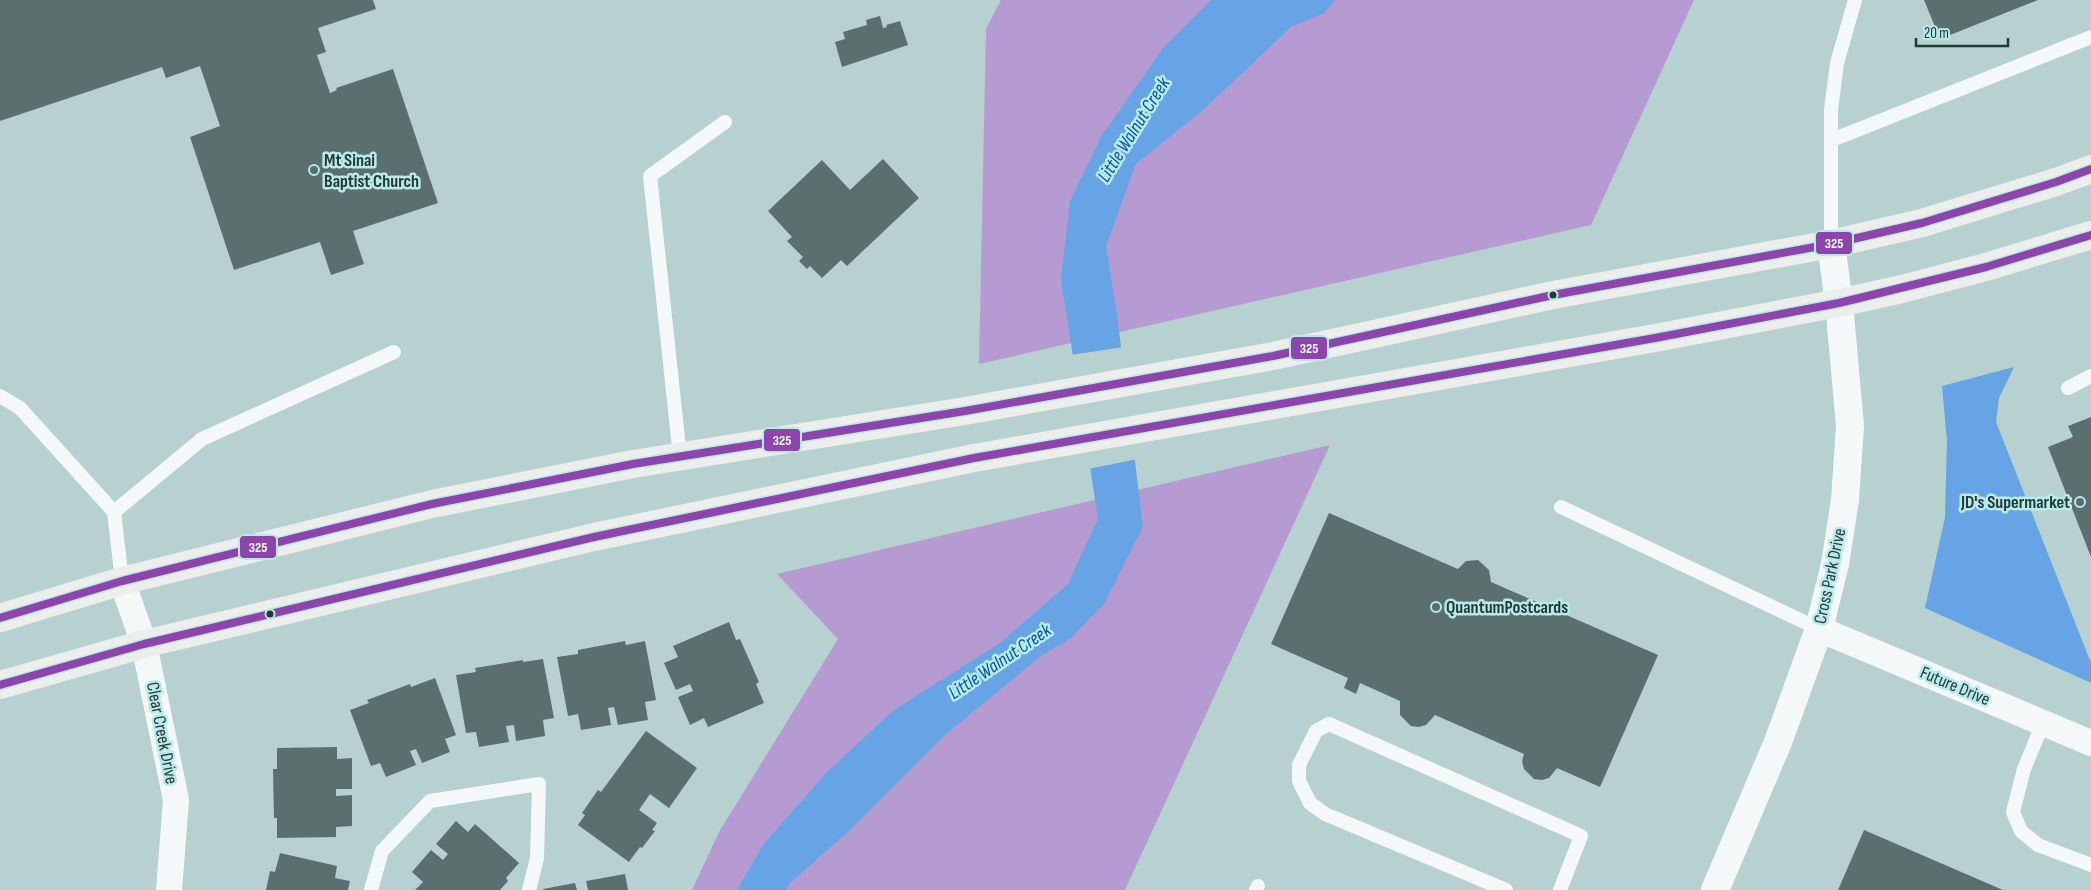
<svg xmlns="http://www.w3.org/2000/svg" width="2091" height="890" viewBox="0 0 2091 890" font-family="'Sofia Sans Condensed',sans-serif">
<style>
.forest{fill:#b59bd2}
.water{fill:#66a4e5}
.pier{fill:#b6d1d0}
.building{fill:#5b706e}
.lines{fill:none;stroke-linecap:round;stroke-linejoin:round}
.service{stroke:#f4f8f8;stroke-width:14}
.minor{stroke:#f4f8f8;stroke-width:26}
.tertiary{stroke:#f4f8f8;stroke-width:28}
.secondary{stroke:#eceeeb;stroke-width:28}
.bus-1-casing{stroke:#b7eae9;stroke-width:11}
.bus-1{stroke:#8e44ad;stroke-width:8}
.poi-dot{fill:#586e6e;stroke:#b7eae9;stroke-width:2}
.bus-dot{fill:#253939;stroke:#b7eae9;stroke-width:2}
.labels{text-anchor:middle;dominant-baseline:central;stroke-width:5;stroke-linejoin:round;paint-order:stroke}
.poi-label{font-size:18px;font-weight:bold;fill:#253939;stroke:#b7eae9;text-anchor:start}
.street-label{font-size:18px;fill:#253939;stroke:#b7eae9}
.water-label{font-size:19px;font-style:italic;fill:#0056a9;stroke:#b7eae9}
.line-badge{stroke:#b7eae9;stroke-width:2}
.badge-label{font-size:14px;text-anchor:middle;font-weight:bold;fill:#fff}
</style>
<rect width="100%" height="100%" fill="#b6d1d0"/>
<path class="forest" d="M1001,0H1694L1591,225L979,364L986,29Z
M1330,445L1125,890H692L719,832L838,639L777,574Z"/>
<path class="water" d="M1211,0H1335L1324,13L1291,27L1204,109L1136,164L1106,246L1117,314L1143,527L1104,604L1071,638L1041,656L946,734L850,830L790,883L786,890H737L763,845L826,773L894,710L1000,643L1068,584L1098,519L1061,279L1070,202L1101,137L1163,48Z
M2014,367L1999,398L1996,422L2091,663V683L1925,608L1945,517L1947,441L1942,386Z"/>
<path class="pier" d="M1124,347L1138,459L1088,469L1070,355Z"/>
<path class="building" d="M0,0H373L376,9L318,28L326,52L317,55L330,93L337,90L336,88L393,69L438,203L353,231L364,264L331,275L320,242L234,270L190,137L220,126L200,66L166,78L162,67L0,121Z
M1924,0H2038L1940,39Z
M880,16L883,28L887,27L886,25L900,21L908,45L842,67L835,42L845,39L843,32L867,25L866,20Z
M883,159L919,198L847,266L841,260L822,278L810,266L807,269L799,261L803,257L787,241L792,237L768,211L822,160L850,190Z
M2091,417V557L2048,447L2073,437L2068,426Z
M1329,513L1458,569L1466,561L1478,560L1489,570L1491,582L1658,655L1600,787L1557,768L1549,778L1542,780L1534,779L1524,769L1522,761L1524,754L1435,715L1426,725L1419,727L1411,726L1400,715V701L1360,683L1356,694L1344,688L1348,678L1271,644Z
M729,622L736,640L740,639L759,682L756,684L764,703L708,727L704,718L690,725L678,697L693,691L690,684L676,690L664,663L678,657L673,646Z
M625,641L626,645L645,641L656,700L645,702L648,720L618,725L614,707L608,708L611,725L581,730L578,714L568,716L557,657L578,654V650Z
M543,659L554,718L543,720L545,736L516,741L514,725L506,726L509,742L479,747L476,732L466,733L456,675L476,672L475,668L523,660V662Z
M435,678L456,735L445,739L450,752L422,763L416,749L410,751L416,765L386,777L380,763L371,766L350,710L369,703L367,700L410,684L411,687Z
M646,731L697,768L669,808L650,794L639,810L657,823L652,830L655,831L642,848L640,847L629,862L578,825L585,815L582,813L598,790L601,792Z
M337,747V759L352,758V789H336V796L352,795V826L336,827V837L277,838V818H274L273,769H277V748Z
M456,821L468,832L475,824L519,863L506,878L508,881L500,890H415L423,882L412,872L431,850L443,860L448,854L436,844Z
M1864,830L2003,890H1838Z
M280,853L337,866L335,878L350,881L348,890H266L270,871L275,872Z
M625,874L628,890H588L586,881Z
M575,883L577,890H543V889Z"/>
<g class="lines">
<path class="service" d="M1832,140L2091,37
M1831,244V110L1837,63L1855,0
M2068,388L2091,376
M0,396L20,408L114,512L122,581
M680,457L650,176L725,122
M1561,507L1819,629
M114,512L202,439L394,352
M2043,723L2024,769L2013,812L2021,831L2038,845L2091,865
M371,890L382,851L430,801L539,784L537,858L529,890
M1256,890L1258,886
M1506,890L1325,814L1310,803L1299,781V765L1316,731L1329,724L1581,836L1560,890"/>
<path class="minor" d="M122,581L144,644L176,800L169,890
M1819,629L2091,743"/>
<path class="tertiary" d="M1715,890L1778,742L1819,629L1835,564L1845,500L1850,426L1839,303L1831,244"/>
<path class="secondary" d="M0,618L122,581L432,504L633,464L965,411L1273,356L1553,295L1831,244L1922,223L2056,182L2091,169
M0,685L144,644L594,537L974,458L1655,338L1839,303L1902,289L1986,267L2091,235"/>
<defs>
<path id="bus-1" d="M0,618L122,581L432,504L633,464L965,411L1273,356L1553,295L1831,244L1922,223L2056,182L2091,169
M0,685L144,644L594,537L974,458L1655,338L1839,303L1986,267L2091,235"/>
</defs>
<use href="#bus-1" class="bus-1-casing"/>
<use href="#bus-1" class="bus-1"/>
</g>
<g class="poi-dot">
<circle cx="314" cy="170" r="5"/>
<circle cx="2080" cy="502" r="5"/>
<circle cx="1436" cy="607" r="5"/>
</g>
<g class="bus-dot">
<circle cx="1553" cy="295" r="4.5"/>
<circle cx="270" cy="614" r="4.5"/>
</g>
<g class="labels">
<g class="poi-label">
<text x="324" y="160">Mt Sinai<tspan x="324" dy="21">Baptist Church</tspan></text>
<text x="2070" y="502" text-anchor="end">JD's Supermarket</text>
<text x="1446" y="607">QuantumPostcards</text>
</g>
<g class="street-label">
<text transform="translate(1830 576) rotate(-78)">Cross Park Drive</text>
<text transform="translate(1955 686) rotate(23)">Future Drive</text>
<text transform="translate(162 733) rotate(79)">Clear Creek Drive</text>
</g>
<g class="water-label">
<text transform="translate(1134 130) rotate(-58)">Little Walnut Creek</text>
<text transform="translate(1000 662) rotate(-34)">Little Walnut Creek</text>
</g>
</g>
<g class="line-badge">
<rect x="1815" y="231" width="38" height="24" rx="5" fill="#8e44ad"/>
<rect x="1290" y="336" width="38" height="24" rx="5" fill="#8e44ad"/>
<rect x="763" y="428" width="38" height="24" rx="5" fill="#8e44ad"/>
<rect x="239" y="535" width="38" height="24" rx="5" fill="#8e44ad"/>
</g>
<g class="badge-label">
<text x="1834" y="248">325</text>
<text x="1309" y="353">325</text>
<text x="782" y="445">325</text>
<text x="258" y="552">325</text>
</g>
<path d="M1916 38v8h92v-8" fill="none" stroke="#253939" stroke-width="2.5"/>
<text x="1924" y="38" font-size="15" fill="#253939" stroke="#b7eae9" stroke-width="4" paint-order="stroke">20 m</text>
</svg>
